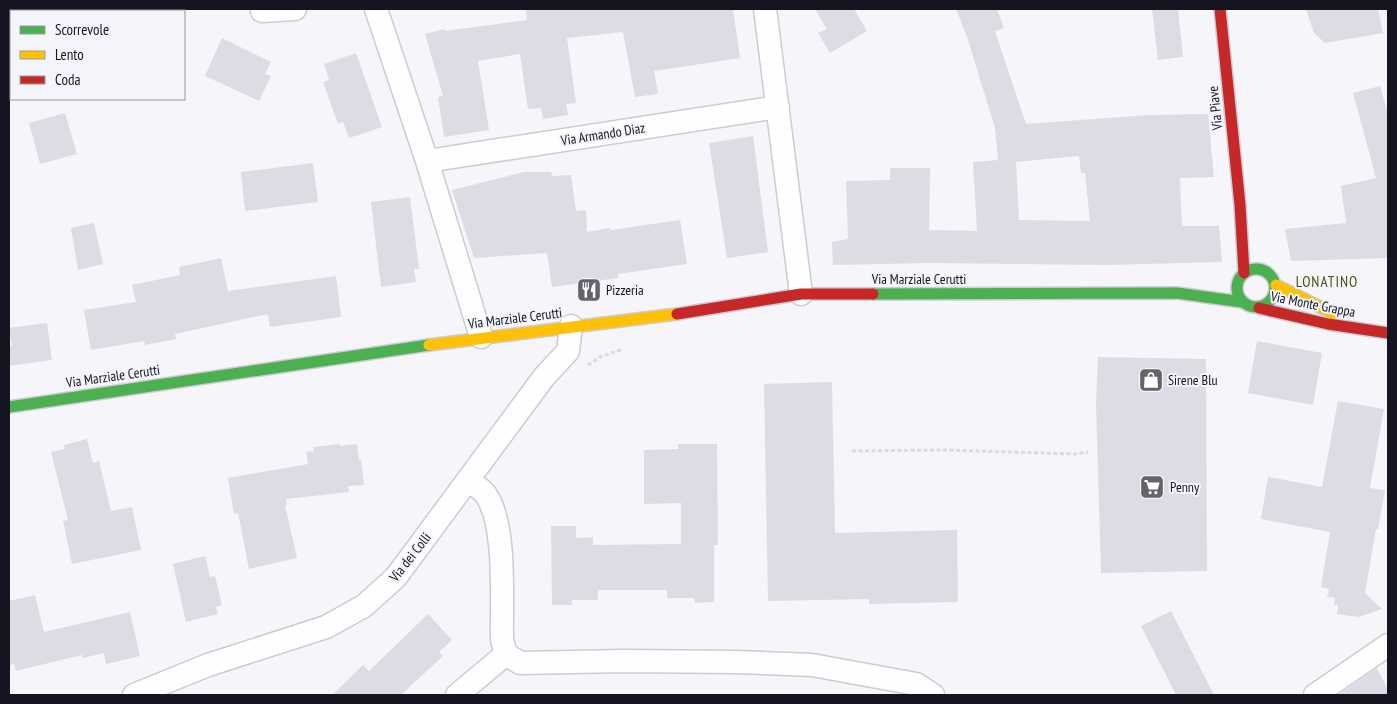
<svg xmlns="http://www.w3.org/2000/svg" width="1397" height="704" viewBox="0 0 1397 704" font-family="'PT Sans Narrow',sans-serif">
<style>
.building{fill:#dcdce4;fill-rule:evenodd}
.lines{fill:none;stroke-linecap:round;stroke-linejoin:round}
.street-casing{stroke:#cbccd4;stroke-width:25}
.fast-casing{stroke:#cbccd4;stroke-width:14}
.slow-casing{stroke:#cbccd4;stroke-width:14}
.jam-casing{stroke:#cbccd4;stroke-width:14}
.path{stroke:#dbdbdc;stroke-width:3;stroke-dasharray:4 2.5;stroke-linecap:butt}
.street{stroke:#fefefe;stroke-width:22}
.fast{stroke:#4caf50;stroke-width:11}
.slow{stroke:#ffc107;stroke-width:11}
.jam{stroke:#c62828;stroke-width:11}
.labels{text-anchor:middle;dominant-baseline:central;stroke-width:4;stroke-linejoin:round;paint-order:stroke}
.street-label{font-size:14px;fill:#141520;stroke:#f4f4fb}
.poi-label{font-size:14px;fill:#141520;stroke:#f4f4fb;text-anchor:start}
.neighbourhood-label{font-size:15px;letter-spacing:1px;fill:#514e10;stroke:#f4f4fb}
</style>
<rect width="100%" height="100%" fill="#f5f5fa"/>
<path class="building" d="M538,9H733L740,58L654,71L658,94L635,97L623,32L567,38L576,103L566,104L568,115L543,119L541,108L528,109L520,54L478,61L489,130L444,137L438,97L443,96L425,34L444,29L445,31L527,20L526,10Z
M815,9H854L867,31L830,53L818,33L827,29Z
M956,9H997L1004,28L995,31L1026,124L1149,115L1208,114L1214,177L1180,178L1182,226H1219L1222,262L1106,265L930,263L833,265L832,242L848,239L846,181L890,180V168H930L929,230L977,231L973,162L998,160L995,128L968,40ZM1079,156L1081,173H1085L1090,221L1019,220L1016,162Z
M1152,9H1178L1183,57L1158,60Z
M1306,9H1378L1383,33L1325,43L1314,33Z
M222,38L271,62L265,74L271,76L259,101L205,76Z
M356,53L382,127L349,138L343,122L338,124L323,82L329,80L324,64Z
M1380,86L1388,114V258L1291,261L1285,229L1346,223L1341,186L1376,178L1353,93Z
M65,113L77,154L40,164L29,123Z
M753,136L768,252L727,258L709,143Z
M313,163L318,202L245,211L241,172Z
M524,172H551L552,176L571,175L576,211L586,210L587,232L610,228L611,230L680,220L687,264L618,274V278L552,287L547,253L474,258L452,190Z
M410,197L419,269H414L416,282L381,287L371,202Z
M94,223L103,264L78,270L71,228Z
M221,258L228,291L336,276L341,317L270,327L268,314L175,334L176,339L145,345L144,341L91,350L84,310L136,302L132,285L180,275L179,267Z
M47,323L52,360L9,366V346H12L9,328Z
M1257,341L1322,353L1313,405L1248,393Z
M1098,357L1206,359L1207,571L1101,573L1096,403Z
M832,382L835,533L957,530L958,602L869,604V599L768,601L764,384Z
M1338,401L1384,409L1370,488L1385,490L1378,529H1376L1365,593L1382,609L1359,617L1337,614L1338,605H1334L1335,598L1327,597L1329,589L1321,587L1330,532L1261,519L1268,477L1322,487Z
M87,439L93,463L99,461L111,511L132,507L141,550L72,564L63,521L68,520L51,452L65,449L64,445Z
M340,444V446L357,444L359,460H361L364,485L348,486L349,492L286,499L287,505H285L297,558L249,569L238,513L234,514L228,478L308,464L306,452L314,451L313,447Z
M678,444H717L718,545H714V602L695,603L694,598H667V590H598V600H572V605H552L551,526H576V538L593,537V545L681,544V503L644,504V450L678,449Z
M205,556L210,577L215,576L222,605L216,607L218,614L186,622L173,564Z
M35,595L44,632L130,612L140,656L106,664L104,653L83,658L82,655L16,671L14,664L9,665V601Z
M1171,611L1214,695H1176L1141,626Z
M428,614L452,640L439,652L443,656L401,695H332L363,665L369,671Z
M1377,668L1388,690V695H1338Z"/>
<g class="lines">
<defs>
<path id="street" d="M376,9L427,161L481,337
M765,9L801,294
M262,11L295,9
M427,161L778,107
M468,480C474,485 482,489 486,495C507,525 501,602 502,640L506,654L520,663L624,661L736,662L812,665L916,684L933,695
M134,695L208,665L326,627L364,606L396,577L544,377L568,351L571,326
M457,695L506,654
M1315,695L1388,645"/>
<path id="fast" d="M1237 288a19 19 0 1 1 38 0a19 19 0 1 1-38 0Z
M873,294L1177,293L1242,302
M9,407L429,345"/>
<path id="slow" d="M1276,285L1334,314
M429,345L677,314"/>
<path id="jam" d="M1220,9L1240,205L1244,273
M1259,308L1328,324L1388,333
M677,314L801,294H873"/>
</defs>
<use href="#street" class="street-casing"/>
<use href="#fast" class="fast-casing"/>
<use href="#slow" class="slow-casing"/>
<use href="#jam" class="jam-casing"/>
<path class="path" d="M588,365L600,357L623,349
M852,451L945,450L1075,454L1088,452"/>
<use href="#street" class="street"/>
<use href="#fast" class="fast"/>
<use href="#slow" class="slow"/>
<use href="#jam" class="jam"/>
</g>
<defs>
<symbol id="restaurant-square" viewBox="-11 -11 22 22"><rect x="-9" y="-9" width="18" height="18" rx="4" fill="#63636c" stroke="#f4f4fb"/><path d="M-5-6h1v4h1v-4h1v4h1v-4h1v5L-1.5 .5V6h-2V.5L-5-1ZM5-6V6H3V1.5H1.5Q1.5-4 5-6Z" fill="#fff"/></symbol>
<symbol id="shop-square" viewBox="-11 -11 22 22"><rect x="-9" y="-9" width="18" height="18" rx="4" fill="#63636c" stroke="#f4f4fb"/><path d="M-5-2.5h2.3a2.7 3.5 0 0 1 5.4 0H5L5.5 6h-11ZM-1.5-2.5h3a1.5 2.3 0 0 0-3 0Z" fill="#fff"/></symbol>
<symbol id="supermarket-square" viewBox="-11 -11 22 22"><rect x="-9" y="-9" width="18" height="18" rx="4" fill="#63636c" stroke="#f4f4fb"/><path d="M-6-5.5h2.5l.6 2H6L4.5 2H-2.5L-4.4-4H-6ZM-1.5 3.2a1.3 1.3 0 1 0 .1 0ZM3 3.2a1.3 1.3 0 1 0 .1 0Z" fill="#fff"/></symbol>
</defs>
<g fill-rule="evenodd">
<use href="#restaurant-square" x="575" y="276" width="28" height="28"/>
<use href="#shop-square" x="1137" y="366" width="28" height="28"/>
<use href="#supermarket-square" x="1138" y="473" width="28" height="28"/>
</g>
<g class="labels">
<g class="street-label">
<text transform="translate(1215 108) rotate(-96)">Via Piave</text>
<text transform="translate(603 134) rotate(-9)">Via Armando Diaz</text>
<text x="919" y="279">Via Marziale Cerutti</text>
<text transform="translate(1313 304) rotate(11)">Via Monte Grappa</text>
<text transform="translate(515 318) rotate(-7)">Via Marziale Cerutti</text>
<text transform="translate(113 376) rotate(-8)">Via Marziale Cerutti</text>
<text transform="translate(410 557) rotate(-52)">Via dei Colli</text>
</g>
<g class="poi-label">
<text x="606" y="290">Pizzeria</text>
<text x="1168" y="380">Sirene Blu</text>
<text x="1170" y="487">Penny</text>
</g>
<g class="neighbourhood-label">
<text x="1327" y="281">LONATINO</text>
</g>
</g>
<rect width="1397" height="704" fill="none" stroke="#141520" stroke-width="20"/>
<rect x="10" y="10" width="175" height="90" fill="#f4f4fb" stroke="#9a9ba3"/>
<rect x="20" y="26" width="25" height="8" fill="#4caf50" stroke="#9a9ba3"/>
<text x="55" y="35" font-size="15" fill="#141520">Scorrevole</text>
<rect x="20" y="51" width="25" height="8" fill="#ffc107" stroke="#9a9ba3"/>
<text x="55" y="60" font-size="15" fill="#141520">Lento</text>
<rect x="20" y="76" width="25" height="8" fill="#c62828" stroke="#9a9ba3"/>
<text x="55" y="85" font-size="15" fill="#141520">Coda</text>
</svg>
